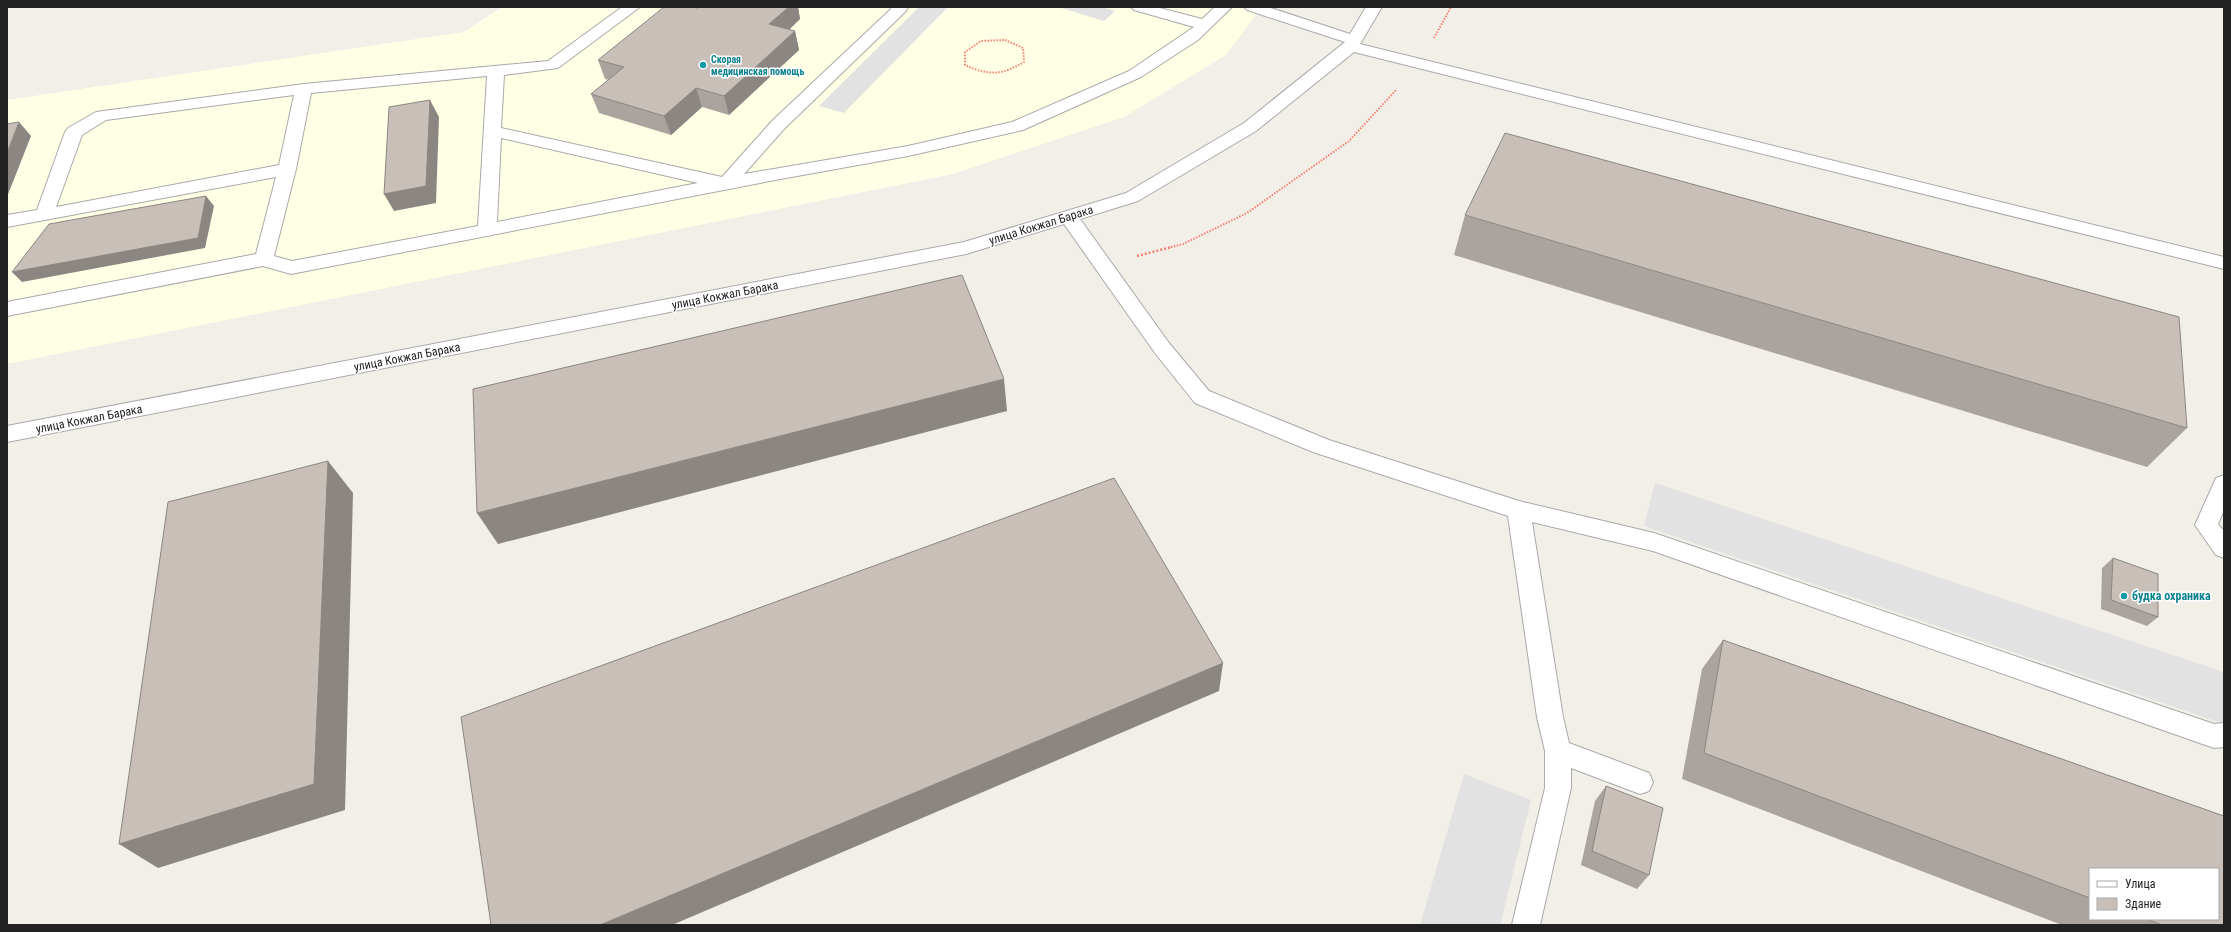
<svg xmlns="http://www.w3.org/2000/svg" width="2231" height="932" viewBox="0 0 2231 932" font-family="'Roboto Condensed',sans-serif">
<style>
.education{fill:#ffffe5}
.parking{fill:#e2e2e2}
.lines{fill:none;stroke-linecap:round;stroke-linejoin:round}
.minor-casing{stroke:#a9a9a9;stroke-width:2}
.path-far1{stroke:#fa8072;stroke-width:2;stroke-dasharray:1.5 1.5;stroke-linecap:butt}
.path{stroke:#fa8072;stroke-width:2.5;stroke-dasharray:2 2;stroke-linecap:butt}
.minor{fill:#fff;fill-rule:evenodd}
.wall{fill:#aba49e;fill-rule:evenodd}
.shaded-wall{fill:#8b8681}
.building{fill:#c7bfb8;stroke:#8b8681}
.culture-dot{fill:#0f9aa8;stroke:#fff;stroke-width:1.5}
.labels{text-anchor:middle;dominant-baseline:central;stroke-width:3;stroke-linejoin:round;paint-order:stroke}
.far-culture-label{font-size:10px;font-weight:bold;fill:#0d838f;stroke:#fff;text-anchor:start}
.street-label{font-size:12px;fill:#222;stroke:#fff}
.culture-label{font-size:12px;font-weight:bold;fill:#0d838f;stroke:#fff;text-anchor:start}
</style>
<rect width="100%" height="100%" fill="#f2efe9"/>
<path class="education" d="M502,7H1262L1226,55L1124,117L953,174L7,364V100L464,32Z"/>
<path class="parking" d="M919,7H948L844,113L819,106Z
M1058,7H1102L1115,11L1104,21Z
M1655,483L2224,672V724L1644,526Z
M1464,774L1531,800L1500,925H1420Z"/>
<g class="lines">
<defs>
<path id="minor" d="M622,7H640L558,68L504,75L501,128L722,177L772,121L891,9L890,7H908L906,11L784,129L744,174L908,146L1012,122L1129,71L1194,27L1134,10L1131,7H1156L1202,19L1215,7H1232L1198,40L1141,77L1023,130L908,156L775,180L291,274L263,266L7,316V302L256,254L276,177L7,227V215L37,210L65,132L68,128L96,112L304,84L548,61ZM487,76L478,226L292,261L274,256L296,169L311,93ZM294,95L279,165L56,207L82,135L106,120ZM501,138L698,183L497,222Z
M1244,7H1268L1350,34L1366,7H1382L1360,44L2224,257V269L1354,52L1256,131L1138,201L1080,219L1169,343L1209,391L1329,440L1519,501L1654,533L2214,724L2224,723V747L2214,748L1653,551L1532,522L1563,717L1569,743L1649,773L1653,782L1649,791L1640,794L1571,768V788L1540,925H1512L1545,788V751L1537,717L1508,516L1313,452L1195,403L1155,353L1064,224L966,254L7,442V426L964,242L1126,193L1244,123L1345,42L1247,10Z
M2224,475V510L2218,524L2224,531V558L2216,555L2195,525L2216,478Z"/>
</defs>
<use href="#minor" class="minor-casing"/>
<path class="path-far1" d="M1434,38L1451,7
M1005,40L1023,48L1024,62C1003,75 988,76 965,65V52L981,41Z
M1168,248L1183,244L1247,213L1349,141L1397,89"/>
<path class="path" d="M1137,256L1172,247"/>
<use href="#minor" class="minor"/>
</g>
<path class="wall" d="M699,7H798L800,19L789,30L795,31L799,50L729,115L702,107L671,135L599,113L591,94L609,80L605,79L598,60Z
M1465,215L2187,428L2147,467L1454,255Z
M2113,558L2158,617L2147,626L2101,609L2102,568Z
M1723,640L2224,816V925H2062L1682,779L1702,669ZM2090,869H2218V919H2090Z
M1606,786L1649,875L1637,889L1581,865L1595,801Z"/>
<path class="shaded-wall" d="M789,7H798L800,19L774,43L769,24Z
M795,31L799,50L729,115L724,96Z
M696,88L702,107L671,135L664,116Z
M430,100L439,117L436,203L394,211L384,194Z
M19,122L31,136L7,197V153Z
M206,196L214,206L205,248L22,282L12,272Z
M1004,379L1007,411L498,544L477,513Z
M328,461L353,493L345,810L158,868L119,844Z
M1223,663L1219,691L672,925H600Z"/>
<path class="building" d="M664,7H691L697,8L699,7H789L769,24L795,31L724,96L696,88L664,116L591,94L624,67L598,60Z
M430,100L426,186L384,194L389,107Z
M19,122L7,153V124Z
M1505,133L2179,317L2187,428L1465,215Z
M206,196L198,238L12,272L49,224Z
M962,275L1004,379L477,513L473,389Z
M328,461L314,784L119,844L168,502Z
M1114,478L1223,663L600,925H491L461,717Z
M2113,558L2158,574V617L2111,600Z
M1723,640L2224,816V925H2162L2146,919H2218V869H2090V898L1704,753Z
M1606,786L1663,808L1649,875L1592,851Z"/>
<g class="culture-dot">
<circle cx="703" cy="65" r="4"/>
<circle cx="2124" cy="596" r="4"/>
</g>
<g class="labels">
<g class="far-culture-label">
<text x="711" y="59">Скорая<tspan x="711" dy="12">медицинская помощь</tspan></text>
</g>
<g class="street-label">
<text transform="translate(1041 225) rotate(-17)">улица Кокжал Барака</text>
<text transform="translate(725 295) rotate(-11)">улица Кокжал Барака</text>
<text transform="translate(407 357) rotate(-11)">улица Кокжал Барака</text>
<text transform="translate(89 419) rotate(-11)">улица Кокжал Барака</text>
</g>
<g class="culture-label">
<text x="2132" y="596">будка охраника</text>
</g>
</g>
<rect width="2231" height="932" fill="none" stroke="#222222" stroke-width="16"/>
<rect x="2089" y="868" width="130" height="52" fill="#ffffff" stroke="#a7a7a7"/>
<rect x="2097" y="881" width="20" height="6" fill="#ffffff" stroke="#a7a7a7"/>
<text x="2125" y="888" font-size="12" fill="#222222">Улица</text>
<rect x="2097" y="898" width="20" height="12" fill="#c7bfb8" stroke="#a7a7a7"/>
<text x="2125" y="908" font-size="12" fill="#222222">Здание</text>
</svg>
